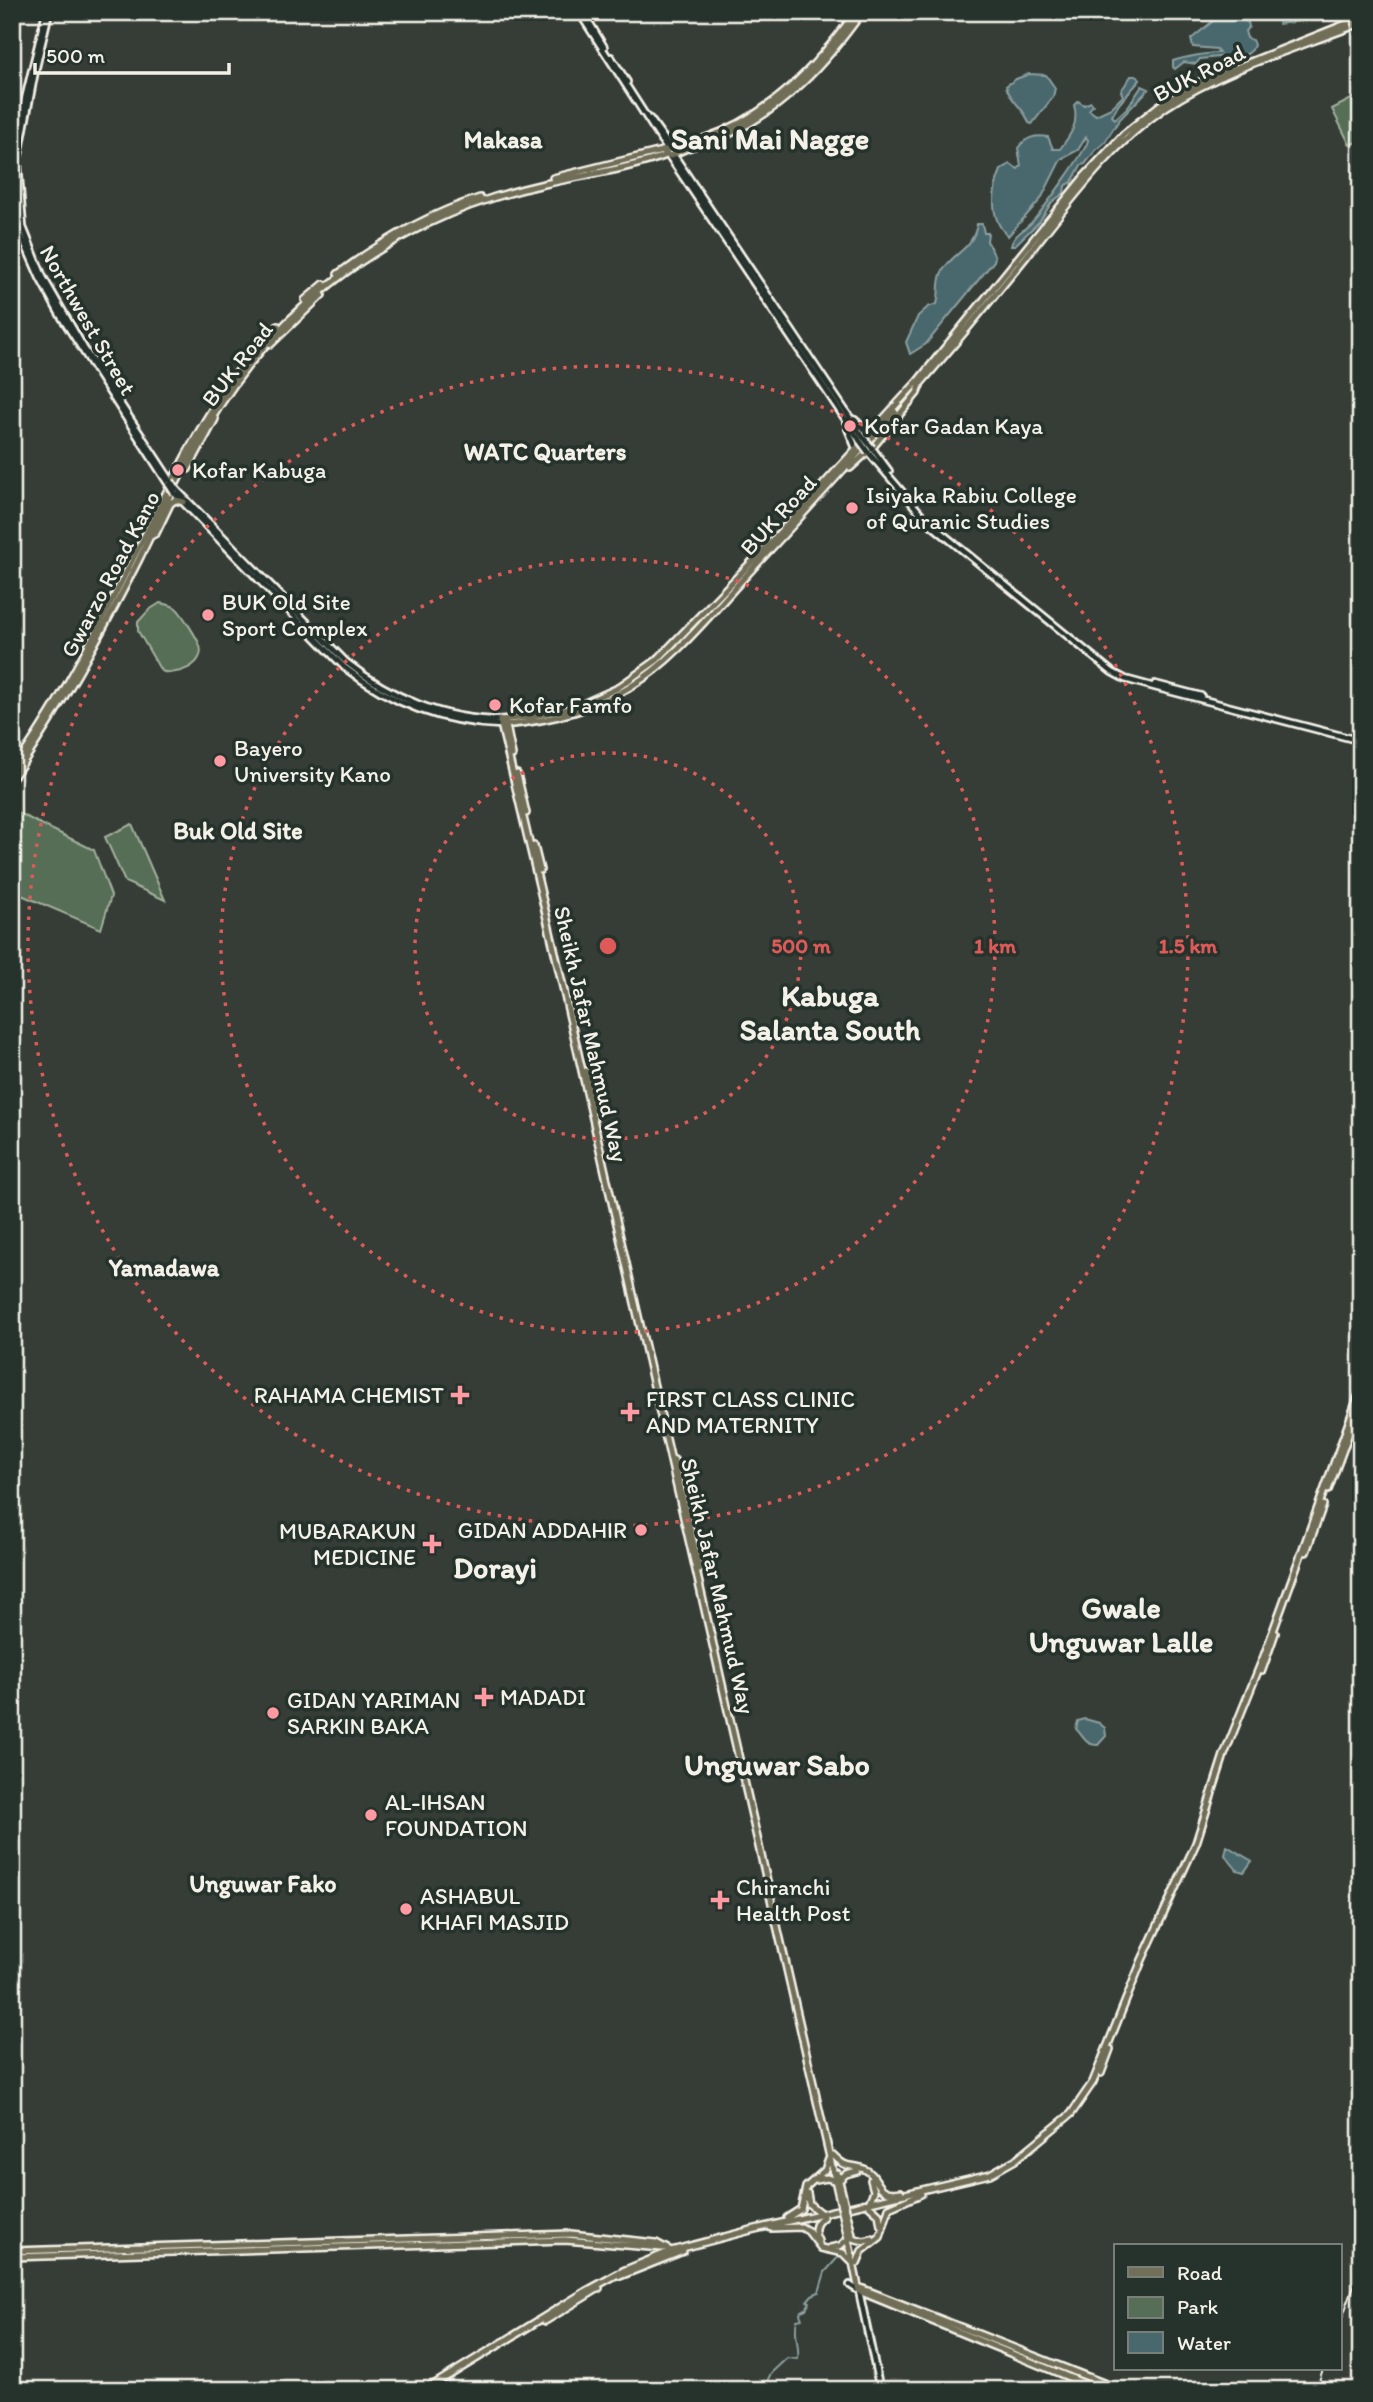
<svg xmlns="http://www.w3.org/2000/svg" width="1373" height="2402" viewBox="0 0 1373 2402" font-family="Itim,sans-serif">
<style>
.green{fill:#556e55;stroke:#a4b09e;stroke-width:2}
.water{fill:#48686e;stroke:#8d9f9f;stroke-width:2}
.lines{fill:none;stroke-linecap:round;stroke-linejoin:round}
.stream{stroke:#8d9f9f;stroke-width:2}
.secondary-casing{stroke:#f4f1e8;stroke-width:10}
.primary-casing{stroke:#f4f1e8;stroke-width:10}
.secondary{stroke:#26332d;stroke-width:4.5}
.primary{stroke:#716e59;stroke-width:5}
.rail{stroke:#f4f1e8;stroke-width:2}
.secondary-bridge-casing{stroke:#f4f1e8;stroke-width:10;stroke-linecap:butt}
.primary-bridge-casing{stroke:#f4f1e8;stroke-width:10;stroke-linecap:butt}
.secondary-bridge{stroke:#26332d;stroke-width:4.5}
.primary-bridge{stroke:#716e59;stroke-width:5}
.ring{fill:none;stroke:#de5a58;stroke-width:3.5;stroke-dasharray:3.5 7}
.poi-dot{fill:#ff9aa2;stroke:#26332d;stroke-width:2.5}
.labels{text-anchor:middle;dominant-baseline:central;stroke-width:7;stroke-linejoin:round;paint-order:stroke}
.street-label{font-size:23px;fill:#f4f1e8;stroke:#26332d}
.poi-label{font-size:23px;fill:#f4f1e8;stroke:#26332d;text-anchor:start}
.neighbourhood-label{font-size:24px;font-weight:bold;fill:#f4f1e8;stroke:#26332d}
.district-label{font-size:30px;font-weight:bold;fill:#f4f1e8;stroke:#26332d}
.centre{fill:#de5a58;stroke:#26332d;stroke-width:3.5}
.ring-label{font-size:21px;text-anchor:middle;font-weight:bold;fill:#de5a58;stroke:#26332d;stroke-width:7;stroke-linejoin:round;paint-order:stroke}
</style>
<rect width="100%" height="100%" fill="#353d36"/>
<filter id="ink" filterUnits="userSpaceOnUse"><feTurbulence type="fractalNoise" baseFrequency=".0143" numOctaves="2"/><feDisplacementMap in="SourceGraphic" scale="14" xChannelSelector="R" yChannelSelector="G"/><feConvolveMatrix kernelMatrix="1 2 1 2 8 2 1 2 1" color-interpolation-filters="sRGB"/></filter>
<g filter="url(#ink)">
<path class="green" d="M1355,97L1361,108V140L1350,145L1332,109Z
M160,603C166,604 172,605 176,608C181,612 198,639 200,646C206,665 176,677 161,671L138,631V622L149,610Z
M12,810L94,850L111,896L101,929L12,891Z
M132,824L165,900L125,882L105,837Z"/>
<path class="water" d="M1273,12H1315L1300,21L1279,24Z
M1227,15L1248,22L1249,27L1245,31L1247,38L1252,40L1254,45L1252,50L1247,54L1200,59L1196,64L1184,62L1175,69L1173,67V61C1181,58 1211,52 1219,53L1217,49L1193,47L1191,39L1218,17Z
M1029,74L1046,75L1055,88L1053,97L1032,124L1029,123C1025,108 1010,102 1006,86L1016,79Z
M1131,76H1138L1140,80L1119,104L1112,116L1115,119L1127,108L1142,86L1149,89L1119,120L1105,142L1096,150L1085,164L1081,165L1072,182L1065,186L1064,193L1052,202L1039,222L1014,246H1011C1013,235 1025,230 1032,222C1042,211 1087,150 1088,140L1086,137L1078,150L1061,159L1041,199L1008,236C989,219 992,191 1001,170L1010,164L1018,169L1021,166L1018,148C1026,137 1035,135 1048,137L1053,149H1060C1071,134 1079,124 1074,105L1078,101L1084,105L1091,102L1093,105L1089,110L1096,115L1111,108L1123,96L1121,91Z
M977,224H982L984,233H988L987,241L995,257L994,261L926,344L910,354L906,342L918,316L928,307L937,304C940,293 937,282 942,272C953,251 972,252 977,224Z
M1085,1719L1099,1723L1105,1728L1106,1736L1098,1745C1085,1746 1083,1735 1076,1729L1078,1721Z
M1227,1846L1252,1861L1244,1872L1237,1870L1225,1855Z"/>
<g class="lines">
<path class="stream" d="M763,2390L771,2373L787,2358L798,2359C800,2344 793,2336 797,2320L802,2319L800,2314L801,2311L806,2309L810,2302L807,2301L812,2295L819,2292L825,2272L840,2255"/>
<defs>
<path id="secondary" d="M46,12L25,99L17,149L15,185L21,235L40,278L59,313L169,485
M579,12L667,149
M583,12L604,47
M611,57L627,82
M650,119L670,147
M673,154L863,437
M19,155L34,76L49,12
M669,156L860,441
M18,164L23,227L43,277L85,350L171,481
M849,418L855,420L865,430L871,428
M848,429L855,446
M872,448L889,471
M868,452L928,522L1112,672L1125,679L1158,688L1361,741
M176,489L346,662C390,697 443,720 500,720
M174,493L344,667C390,703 442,723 501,725
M1155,684L1201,696
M850,2285L859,2291L880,2390"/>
<path id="primary" d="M672,148C683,147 693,142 703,139C770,117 816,67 856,12
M674,153L672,148L666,150V154L671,156C687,145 709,143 727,135C785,108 825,64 862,12
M553,178L666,150
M338,274C381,242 428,214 480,198
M305,300L324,284
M271,344L322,295
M920,384C956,343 991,300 1025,258C1069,203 1108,147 1166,107C1223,69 1297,48 1361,23
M850,468L872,448L917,393L921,383
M188,469L215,419
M171,503L175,500L184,502
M149,537L156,533L171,502
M505,720L512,755
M504,725C549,721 592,711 630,687C673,661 707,618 741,581C793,525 844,469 895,412
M12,771C65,697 105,614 146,533C183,460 218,384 278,326
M517,774L526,813
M12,779C60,709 101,635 139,559C171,493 202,424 248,366C296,305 359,256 429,223C466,205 504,193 544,184C585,175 628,169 667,155
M534,846L540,870
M586,1071L594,1109
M674,1460L700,1570
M1328,1490L1361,1401
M1306,1552L1323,1505
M1262,1670L1275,1633
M1101,2073L1110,2049
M833,2155C848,2170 847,2163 864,2169C881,2176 874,2197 901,2192
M837,2173L845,2205
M816,2180L827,2178L836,2181
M839,2180L846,2174L857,2171
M807,2193L809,2204L820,2213
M869,2203L874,2191L871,2180
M841,2206L557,961L500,720L530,717L576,707L616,689L657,660L771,542L918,381L1084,177L1124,134L1160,105L1200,82L1361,18
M870,2206L879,2214L881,2226
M847,2214L852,2235
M843,2215L859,2291L1100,2390
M787,2218L801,2209L806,2187L825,2170L829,2159
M771,2228L801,2227L808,2231L821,2248L843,2253L854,2264
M852,2238L864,2241L872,2239
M818,2241C813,2232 814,2223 823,2217
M830,2248L840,2246L849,2238
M12,2251L571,2234L656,2243L671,2251
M12,2257L565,2240L662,2248
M857,2263L862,2251L880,2237L889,2208L921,2194
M620,2276L683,2251
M858,2287L1121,2390
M545,2321L599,2288
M425,2390L585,2292L625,2270L671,2251L751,2230L990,2174L1015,2160L1071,2114L1093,2082L1142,1960L1196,1843L1224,1755L1264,1656L1361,1389"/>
</defs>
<use href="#secondary" class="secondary-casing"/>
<use href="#primary" class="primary-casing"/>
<use href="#secondary" class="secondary"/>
<use href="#primary" class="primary"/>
<path class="rail" d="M1340,2324L1361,2266
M1316,2390L1323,2369"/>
<defs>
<path id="secondary-bridge" d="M863,437L872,448
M860,441L868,452
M171,481L176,489
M169,485L174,493"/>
<path id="primary-bridge" d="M845,2205L847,2214
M841,2206L843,2215"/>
</defs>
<use href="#secondary-bridge" class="secondary-bridge-casing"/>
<use href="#primary-bridge" class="primary-bridge-casing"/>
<use href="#secondary-bridge" class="secondary-bridge"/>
<use href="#primary-bridge" class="primary-bridge"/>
</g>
</g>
<g class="ring">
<circle cx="608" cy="946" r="193"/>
<circle cx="608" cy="946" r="387"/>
<circle cx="608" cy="946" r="580"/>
</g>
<g class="poi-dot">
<circle cx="850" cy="426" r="7"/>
<circle cx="178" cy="470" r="7"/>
<circle cx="852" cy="508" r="7"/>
<circle cx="208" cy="615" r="7"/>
<circle cx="495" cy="705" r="7"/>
<circle cx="220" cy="761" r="7"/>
<path d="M456.5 1384.5h7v7h7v7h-7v7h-7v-7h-7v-7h7z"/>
<path d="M626.5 1401.5h7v7h7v7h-7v7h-7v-7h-7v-7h7z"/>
<circle cx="641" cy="1530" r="7"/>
<path d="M428.5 1533.5h7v7h7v7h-7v7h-7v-7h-7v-7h7z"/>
<path d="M480.5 1686.5h7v7h7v7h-7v7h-7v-7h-7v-7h7z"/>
<circle cx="273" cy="1713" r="7"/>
<circle cx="371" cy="1815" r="7"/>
<path d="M716.5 1889.5h7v7h7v7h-7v7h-7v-7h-7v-7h7z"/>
<circle cx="406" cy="1909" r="7"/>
</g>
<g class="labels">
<g class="street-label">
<text transform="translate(1199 73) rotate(-27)">BUK Road</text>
<text transform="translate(88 320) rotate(60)">Northwest Street</text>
<text transform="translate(237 364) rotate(-52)">BUK Road</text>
<text transform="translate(778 515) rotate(-47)">BUK Road</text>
<text transform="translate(110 574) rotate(-62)">Gwarzo Road Kano</text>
<text transform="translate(591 1034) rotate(77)">Sheikh Jafar Mahmud Way</text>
<text transform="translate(718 1586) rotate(77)">Sheikh Jafar Mahmud Way</text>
</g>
<g class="poi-label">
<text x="864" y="426">Kofar Gadan Kaya</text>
<text x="192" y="470">Kofar Kabuga</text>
<text x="866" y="495">Isiyaka Rabiu College<tspan x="866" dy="26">of Quranic Studies</tspan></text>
<text x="222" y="602">BUK Old Site<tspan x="222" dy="26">Sport Complex</tspan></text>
<text x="509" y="705">Kofar Famfo</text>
<text x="234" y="748">Bayero<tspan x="234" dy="26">University Kano</tspan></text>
<text x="444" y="1395" text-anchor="end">RAHAMA CHEMIST</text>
<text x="646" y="1399">FIRST CLASS CLINIC<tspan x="646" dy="26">AND MATERNITY</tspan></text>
<text x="627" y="1530" text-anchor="end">GIDAN ADDAHIR</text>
<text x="416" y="1531" text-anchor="end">MUBARAKUN<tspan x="416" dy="26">MEDICINE</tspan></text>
<text x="500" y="1697">MADADI</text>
<text x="287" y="1700">GIDAN YARIMAN<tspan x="287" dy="26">SARKIN BAKA</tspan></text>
<text x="385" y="1802">AL-IHSAN<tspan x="385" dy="26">FOUNDATION</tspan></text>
<text x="736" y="1887">Chiranchi<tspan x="736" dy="26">Health Post</tspan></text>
<text x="420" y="1896">ASHABUL<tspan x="420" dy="26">KHAFI MASJID</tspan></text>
</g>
<g class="neighbourhood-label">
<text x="503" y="139">Makasa</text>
<text x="545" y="451">WATC Quarters</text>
<text x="238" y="830">Buk Old Site</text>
<text x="164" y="1267">Yamadawa</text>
<text x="263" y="1883">Unguwar Fako</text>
</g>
<g class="district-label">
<text x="770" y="138">Sani Mai Nagge</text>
<text x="830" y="995">Kabuga<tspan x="830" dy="34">Salanta South</tspan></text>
<text x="495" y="1567">Dorayi</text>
<text x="1121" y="1607">Gwale<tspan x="1121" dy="34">Unguwar Lalle</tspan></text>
<text x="777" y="1764">Unguwar Sabo</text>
</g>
</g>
<circle cx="608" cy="946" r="10" class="centre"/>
<g class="ring-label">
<text x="801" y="953">500 m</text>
<text x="995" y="953">1 km</text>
<text x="1188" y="953">1.5 km</text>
</g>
<rect width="1373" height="2402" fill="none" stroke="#26332d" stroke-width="42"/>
<rect x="21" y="21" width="1331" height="2360" fill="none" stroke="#f4f1e8" stroke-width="2.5" filter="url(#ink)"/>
<rect x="1114" y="2244" width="228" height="126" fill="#26332d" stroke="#787f78" stroke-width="2"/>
<rect x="1128" y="2267" width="35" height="10" fill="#716e59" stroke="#787f78" stroke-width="2"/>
<text x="1177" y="2280" font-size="21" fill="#f4f1e8">Road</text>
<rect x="1128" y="2297" width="35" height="21" fill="#556e55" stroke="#787f78" stroke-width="2"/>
<text x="1177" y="2314" font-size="21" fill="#f4f1e8">Park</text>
<rect x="1128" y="2332" width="35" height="21" fill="#48686e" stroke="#787f78" stroke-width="2"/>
<text x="1177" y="2350" font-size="21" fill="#f4f1e8">Water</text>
<path d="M35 63v10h194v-10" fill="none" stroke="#f4f1e8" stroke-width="3.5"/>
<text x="46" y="63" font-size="21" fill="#f4f1e8" stroke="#26332d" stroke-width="5" paint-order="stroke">500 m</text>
</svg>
